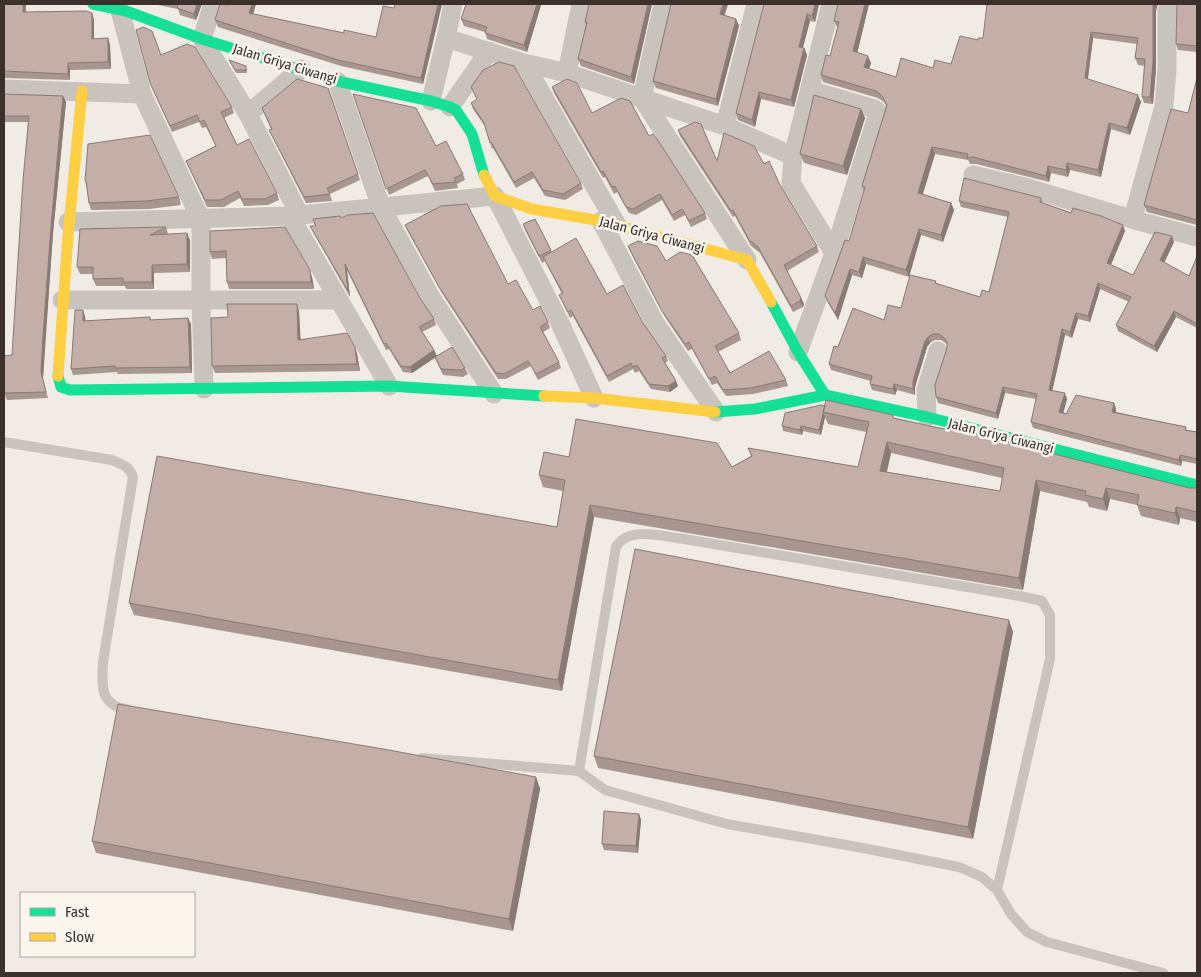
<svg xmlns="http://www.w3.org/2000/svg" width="1201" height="977" viewBox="0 0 1201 977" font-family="'Fira Sans Condensed',sans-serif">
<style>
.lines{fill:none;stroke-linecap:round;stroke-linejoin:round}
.lane{stroke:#c9c3be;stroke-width:10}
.street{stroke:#c9c3be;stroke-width:19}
.fast{stroke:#16e098;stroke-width:11}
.slow{stroke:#ffcf43;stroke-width:11}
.wall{fill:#a89690;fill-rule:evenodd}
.shaded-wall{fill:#887a75}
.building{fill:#c3afa7;stroke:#887a75;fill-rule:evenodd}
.labels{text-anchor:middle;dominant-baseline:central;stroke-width:5;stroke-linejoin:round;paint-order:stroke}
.street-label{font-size:14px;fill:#3b302b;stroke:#fbf5ee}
</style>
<rect width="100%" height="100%" fill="#f0ebe5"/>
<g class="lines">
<path class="lane" d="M4,442L112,460C122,464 130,467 133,477L103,662C102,687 99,705 129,710
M422,758L579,771L605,790L727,824L863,848L959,867L982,877L997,890L1011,914L1027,932L1047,942L1163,973
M579,771L616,547C629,525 663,537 684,539L1020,596L1042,601L1050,615V659L997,890"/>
<path class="street" d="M213,4L202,39L248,114L300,216
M663,4L642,98L747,260
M831,4L793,156L791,183L834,253
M1169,4L1167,11V69L1164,106L1135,211V220L1197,237
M120,10L142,94L201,220V301L204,389
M446,38L524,63L567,73L725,126L793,156
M524,63L617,225
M567,73L581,4
M337,81L381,207L432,299L494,394
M4,89L142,94
M431,101L446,38L453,4
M450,107L489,51
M248,114L301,69
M725,126L756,4
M973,175L1025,187L1135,220
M290,216L389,386
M601,221L655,323L716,412
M68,222L290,216L495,196L559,321L594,398
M62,300H338
M798,352L834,253L878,113L875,109L810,90
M927,417L926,390L938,351"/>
<path class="fast" d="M93,4L126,11L202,39L337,81L431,101L450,107L456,110L472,134L484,175
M771,302L798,352L825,395L927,417L1197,485
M58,376L61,387L70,390L389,386L544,396
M715,412L755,409L825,395"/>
<path class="slow" d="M484,175L495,196L532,209L601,221L747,260L771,302
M58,376L68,235L82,91
M544,396L594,398L715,412"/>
</g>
<path class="wall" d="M4,4L26,5V12L92,13L94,20V39L108,38L110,45L111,69L70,70V80L4,78Z
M157,4H202L196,20L180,15L178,9L158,5Z
M395,4H442L423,84L341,66L218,27L215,20L228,5L253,14L344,33L376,37L394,8Z
M652,4L634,84L581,66L578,59L586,25L585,22Z
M671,4H728L724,15L736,19L739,26L718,106L656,88L653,81Z
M764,4H819L815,22L810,21L803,48H804L807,55L794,107L761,99L755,127L738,120L736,113Z
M869,4L857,53L871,63L869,69L896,77L933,68L951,64L978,40L983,38L1156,11V69L1153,104L1144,103L1142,97L1145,66L1138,65L1135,58L1137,44L1093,38L1088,79L1141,102L1130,135L1111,129L1101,177L1070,170L1068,177L1051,173L1049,182L976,164H970L968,160L935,154L923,194L951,203L954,210L943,242L921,235L909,277L866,264L862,278L852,275L838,320L828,303L825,296L849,241L864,191L862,186L886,106L884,102L878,98L823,82L821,75L830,56L838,28L837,27L834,21Z
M1197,4V52L1178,50L1176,44Z
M541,5L527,52L487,39L485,32L464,26L461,19Z
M161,55L232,107L234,113L224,118L237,145L277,193L279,200L268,205L244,206L240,198L224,207H207L186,161L216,146L206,127L202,128L199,122L172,132L150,83Z
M229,60L247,69V73H236Z
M1197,78V225L1147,212L1144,205L1188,113Z
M471,87L581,183L583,189L565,200L545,196L534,178L516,188L493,148L492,149L486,128L473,109L471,103L477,100Z
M552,87L592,113L649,136L705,213L707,219L691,227L685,215L674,221L662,200L636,215L629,213L617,192L614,194L605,177L603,178L554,93Z
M328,88L360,180L330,194L332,201L306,203L272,136L269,130L271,129L262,108Z
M4,94L63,96L66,102L53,233L45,342L43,379L48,398L7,400L4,393L12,355L28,122H4Z
M353,94L436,146L463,174L465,180L457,184L458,188L435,191L428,176L389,195Z
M861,109L865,118L847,175L804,163L800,154Z
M678,130L717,161L764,164L779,183L817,246L819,252L787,271L801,298L804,304L803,307L793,312L760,253L751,246L735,216L733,217L680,136Z
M85,181L179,197L181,205L149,209L91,210L89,203L87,187Z
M1041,198L1043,203L1125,231L1111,265L1133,275L1174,242L1164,263L1189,276L1197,256V328L1176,317L1157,352L1118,331L1116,325L1129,302L1100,289L1090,322L1078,319L1072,338L1065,335L1052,391L1067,399L1063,413L1066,414L1114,403L1116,409V412L1186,427L1187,430L1197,432V464L1182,461L1181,466L1033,428L1031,422L1036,399L1005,393L998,419L938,403L936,397L947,348V344L941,340H935L930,343L927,347L915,387V395L897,390L895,395L872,390L870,384L871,381L831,370L829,364L838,347L884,320L901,308L936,281V284L980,297L989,292L1008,217L961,207L959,201Z
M341,218L420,298L434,319L436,325L422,332L434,350L436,356L465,368L468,374L463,377L443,375L435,358L412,373L403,372L389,349L386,350L347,270L350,297L313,232L310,226H315L313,219Z
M535,219L552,252L643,323L666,356L668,361L665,363L678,386L670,392L651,389L639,371L635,373L633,369L609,382L573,316L570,318L559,295L562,294L545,261L542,263L525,230L523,224Z
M405,225L508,284L533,310L548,322L550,328L543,332L559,362L561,368L538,380L531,366L506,379H498L442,293L407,230Z
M166,227L168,234L190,240V272L154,273V289H126L125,286H96L93,279V274H80L77,267Z
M210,231L312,277L314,289H229L227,282L226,258L212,259L210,252Z
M628,246L666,261L739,333L741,340L718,352L730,373L786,380L788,386L753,394L726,396L717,383L712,385L692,349L688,351L665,317L631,253Z
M299,311L300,339L355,347L357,354L360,371L215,373L212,366Z
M85,316V321L150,317L151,320L188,318L191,324L192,373L118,374L117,372L73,375L71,369Z
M821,405L895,418L1189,488H1197V522L1180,518L1179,525L1141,516L1137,505L1110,499L1107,511L1089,507L1087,502L1040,491L1023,590L594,517L562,691L134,615L129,603L557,527L563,491L543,487L539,475L569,457L732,467L751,456L748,448L858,467L866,432L828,424L825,417L821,435L803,431L802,435L783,431L782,426ZM891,453L1002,478L1000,491L887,472Z
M1013,632L973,839L598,768L594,756Z
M536,777L540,789L513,931L96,853L92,841Z
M639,814L641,820L638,853L604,850L602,844Z"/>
<path class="shaded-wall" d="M23,4H25L26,5L25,18L23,12Z
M197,4H202L196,20L194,14Z
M252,4H256L252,19L249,13Z
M438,4H442L423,84L421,78Z
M537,4H541V5L527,52L524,45Z
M648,4H652L634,84L631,77Z
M723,4H728L723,21L720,14Z
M815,4H819L815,22L812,16Z
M865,4H869L856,58L853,51Z
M1153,4H1158L1156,11V69L1153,104L1150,97Z
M92,13L94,20V45L92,39Z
M807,14L810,21L801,53L799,47Z
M736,19L739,26L718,106L716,99Z
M1091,32L1093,38L1087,84L1085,78Z
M108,38L110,45L111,69L108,62Z
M804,48L807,55L794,107L791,100Z
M868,56L871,63L867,74L864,67Z
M68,63L70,70V80L68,74Z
M759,92L761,99L755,127L752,120Z
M1138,95L1141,102L1130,135L1127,128Z
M63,96L66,102L53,233L43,379L48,398L41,372L51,227Z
M861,109L865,118L847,175L843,166Z
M1109,123L1111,129L1101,177L1098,170Z
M932,147L935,154L921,199L918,193Z
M1067,163L1070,170L1068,177L1066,170Z
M1048,166L1051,173L1049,182L1046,176Z
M951,203L954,210L943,242L941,235Z
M1123,225L1125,231L1109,269L1107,263Z
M919,229L921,235L909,277L906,270Z
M187,233L190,240V272L187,264Z
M1172,236L1174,242L1162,267L1160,260Z
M863,257L866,264L862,278L859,272Z
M345,264L347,270L350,297L348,291Z
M152,265L154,273V289L152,282Z
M850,269L852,275L838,320L835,313Z
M310,270L312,277L314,289L311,282Z
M1098,283L1100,289L1090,322L1088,316Z
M801,298L804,304L803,307L800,301Z
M297,304L299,311L301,346L298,340Z
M83,310L85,316L86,328L83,321Z
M1174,311L1176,317L1157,352L1154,346Z
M1076,313L1078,319L1072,338L1070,332Z
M188,318L191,324L192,373L190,367Z
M1062,329L1065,335L1051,396L1049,390Z
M928,337L930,343L927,347L915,387V395L913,389V381L925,341Z
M355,347L357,354L360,371L357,364Z
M434,350L437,356L412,373L410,367Z
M676,381L678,386L670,392L668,386Z
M894,384L897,390L895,395L893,389Z
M1003,387L1005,393L998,419L996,413Z
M1065,393L1067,399L1062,418L1059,412Z
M1114,403L1116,409L1115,418L1112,412Z
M823,412L825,417L821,435L819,430Z
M801,426L803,431L802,435L800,430Z
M887,442L891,453L884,482L880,471Z
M1180,455L1182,461L1181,466L1179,460Z
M1036,480L1040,491L1023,590L1019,578Z
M1106,488L1110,499L1107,511L1103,499Z
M590,505L594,517L562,691L558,680Z
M1176,507L1180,518L1179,525L1175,513Z
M1009,620L1013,632L973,839L968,827Z
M536,777L540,789L513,931L509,919Z
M639,814L641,820L638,853L636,846Z"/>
<path class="building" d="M4,4H23V12L86,11L92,13V39L108,38V62L68,63V74L4,71Z
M178,4H197L194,14L177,8Z
M220,4L228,5L229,4H252L249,13L344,33V30L376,37L383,6L394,8L395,4H438L421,78L338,60L215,20Z
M466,4H537L524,45L485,33L487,27L461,19Z
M589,4H648L631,77L578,59L587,22H585Z
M671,4H723L720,14L736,19L716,99L653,81Z
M764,4H815L812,16L807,14L799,47L804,48L791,100L759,92L752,120L736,113Z
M838,4H865L853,51L868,56L864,67L896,77L901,58L933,68L935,60L951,64L960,36L978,40V38H983L987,4H1153V62L1150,97H1142L1145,59L1135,58L1138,38L1091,32L1085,78L1138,95L1127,128L1109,123L1098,170L1067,163L1066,170L1048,166L1046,176L973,157L967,158L968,154L932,147L918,193L951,203L941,235L919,229L906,270L863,257L859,272L850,269L835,313L825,296L845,240L849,241L865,187L862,186L887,105L882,96L876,91L821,75L826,55L830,56L839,22L834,21Z
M1177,4H1197V46L1176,44Z
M143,27L152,31L161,55L187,44L195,47L232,107L221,112L237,145L249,139L277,193L265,199H242L238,191L221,200H205L186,161L216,146L204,120L200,122L197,115L170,126L150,83L136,30Z
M229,60L246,66V70H235Z
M499,62L514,66L581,183L563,194L543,190L532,172L514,182L491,142L490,143L484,123L471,103L477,99L471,87L483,70Z
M1197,78V220L1144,205L1171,109L1188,113Z
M297,79L328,88L358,174L327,188L330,194L304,197L269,130L272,129L262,108Z
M567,79L577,83L592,113L621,98L630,101L649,136L653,134L657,139L705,213L689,221L682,209L672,215L660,194L633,209L626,207L615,186L612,187L603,171L601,172L552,87Z
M4,94L63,96L51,227L43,335L41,372L46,392L4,393V356L12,355L23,180L29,116H4Z
M353,94L416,108L436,146L446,141L463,174L454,178L456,182L433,184L425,170L386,189Z
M814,95L861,109L843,166L800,154Z
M695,122L701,124L717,161L724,133L754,146L764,164L769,161L779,183L817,246L784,265L801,298L800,301L791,306L758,247L749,240L733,210L731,211L678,130Z
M150,135L179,197L146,201L89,203L86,181H85L88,144Z
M964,178L1041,198L1040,202L1071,213L1073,208L1101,216L1123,225L1107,263L1133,275L1155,232L1172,236L1160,260L1189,276L1197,256V324L1174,311L1154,346L1116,325L1131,297L1098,283L1088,316L1076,313L1070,332L1062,329L1049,390L1065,393L1059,412L1066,414L1076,395L1114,403L1112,412L1186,427L1185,430L1197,432V459L1180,455L1179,460L1031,422L1037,394L1003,387L996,413L936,397L935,385L947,348V342L944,338L939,334H933L928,337L925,341L913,381V389L894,384L893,389L870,384L872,376L829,364L834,346L838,347L853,308L884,320L888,305L901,308L910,275L936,281L935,283L980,297L982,290L989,292L1009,212L959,201Z
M467,204L508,284L516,280L533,310L540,306L548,322L540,327L559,362L536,374L528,361L504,374L496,373L439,287L405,225L441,206Z
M373,213L420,298L434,319L419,327L434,350L410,367L401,366L386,343L384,344L345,264L348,291L310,226H316L313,219L340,216L341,218L348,215Z
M535,219L551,250L539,256L523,224Z
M166,227L150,235L187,233V264L152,265V282H123V278L93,279V267H77L80,229Z
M285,227L310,270L311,282H227L226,251L210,252V231Z
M576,238L607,294L623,285L643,323L666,356L662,358L676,381L668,386L649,384L637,365L633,367L631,363L607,376L571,310L568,312L559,295L563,293L543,257Z
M638,241L657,246L666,261L680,252L692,255L739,333L715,346L730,373L769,351L786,380L751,388L723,390L715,376L709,379L689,342L685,344L662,311L628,246Z
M227,304H297L298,340L347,333L355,347L357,364L212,366L211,318L228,317Z
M75,310H83V321L150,317V320L188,318L190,367L115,368V366L71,369Z
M452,347L465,368L461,370L441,369L435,357Z
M826,400L893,415V418L958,432L959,430L1189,488H1197V512L1176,507L1175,513L1137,505L1139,495L1106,488L1103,499L1085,495L1086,491L1036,480L1019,578L590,505L558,680L129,603L157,456L557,527L565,480L539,475L544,452L569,457L576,419L717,443L732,467L752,456L748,448L858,467L869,422L823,412ZM887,442L1004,468L1000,491L880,471Z
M821,405L825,406L819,430L801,426L800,430L782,426L785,413Z
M635,549L1009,620L968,827L594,756Z
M118,704L383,749L536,777L509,919L92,841Z
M604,811L639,814L636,846L602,844Z"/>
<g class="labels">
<g class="street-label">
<text transform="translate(285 64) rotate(17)">Jalan Griya Ciwangi</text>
<text transform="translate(652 235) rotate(15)">Jalan Griya Ciwangi</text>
<text transform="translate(1001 436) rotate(14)">Jalan Griya Ciwangi</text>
</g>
</g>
<rect width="1201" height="977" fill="none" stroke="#3b302b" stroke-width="10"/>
<rect x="20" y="892" width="175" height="65" fill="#fbf5ee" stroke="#aea6a0"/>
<rect x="30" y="908" width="25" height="8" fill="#16e098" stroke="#aea6a0"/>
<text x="65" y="917" font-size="15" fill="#3b302b">Fast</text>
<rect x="30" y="933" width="25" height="8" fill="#ffcf43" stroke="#aea6a0"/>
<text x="65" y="942" font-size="15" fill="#3b302b">Slow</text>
</svg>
